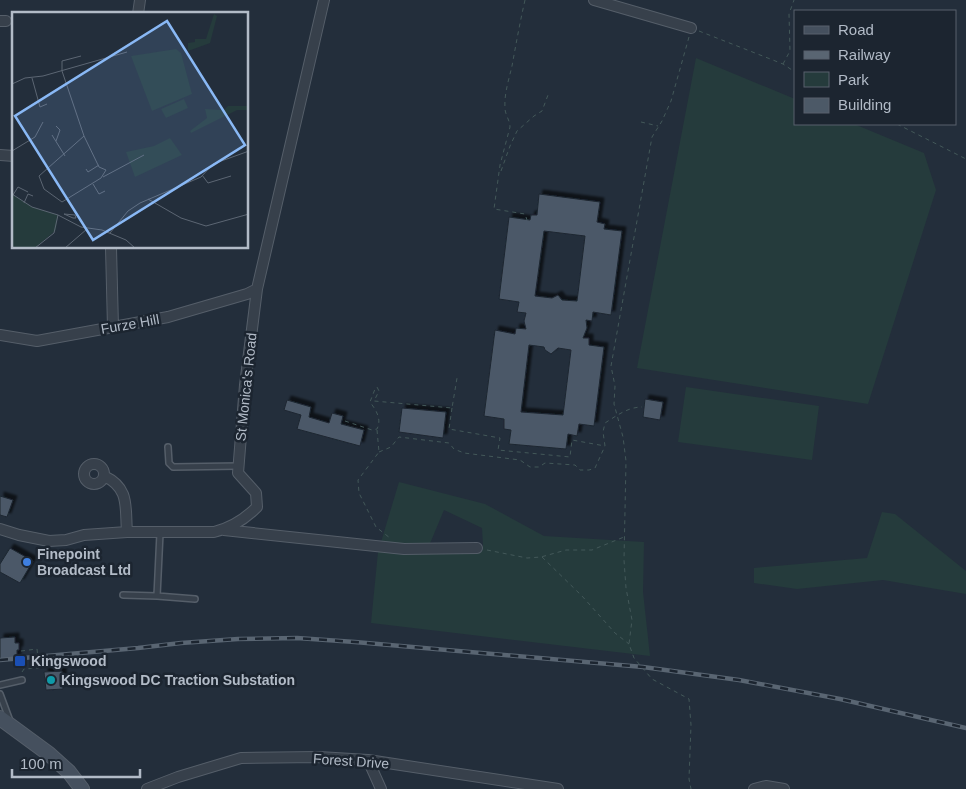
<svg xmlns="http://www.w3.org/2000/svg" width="966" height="789" viewBox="0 0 966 789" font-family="Helvetica,sans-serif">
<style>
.green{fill:#253b3c;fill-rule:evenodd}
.building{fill:#4c5967;stroke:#1e2732;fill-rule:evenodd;filter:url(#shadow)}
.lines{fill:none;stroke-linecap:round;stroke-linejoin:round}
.service-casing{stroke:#555e69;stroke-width:8}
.minor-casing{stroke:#555e69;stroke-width:12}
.secondary-casing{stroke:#555e69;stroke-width:16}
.path{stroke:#435859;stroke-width:1;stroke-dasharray:4 4;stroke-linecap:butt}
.service{stroke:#37404b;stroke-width:5}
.minor{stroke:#37404b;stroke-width:10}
.secondary{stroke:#45505e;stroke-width:14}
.rail-casing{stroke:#596572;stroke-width:4.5}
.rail{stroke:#1c2530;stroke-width:2.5;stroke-dasharray:8;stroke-linecap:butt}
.path-bridge{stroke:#435859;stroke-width:1;stroke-dasharray:4 4;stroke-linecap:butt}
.shop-dot{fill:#3f7fe0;stroke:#1c2530;stroke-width:2}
.transit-dot{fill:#1a4fb4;stroke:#1c2530;stroke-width:2}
.culture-dot{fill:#0f9aa8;stroke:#1c2530;stroke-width:2}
.labels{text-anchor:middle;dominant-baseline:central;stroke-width:5;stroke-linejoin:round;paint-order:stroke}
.street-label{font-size:14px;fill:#b2bbc7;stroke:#1c2530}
.poi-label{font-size:14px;font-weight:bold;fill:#b2bbc7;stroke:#1c2530;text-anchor:start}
.inset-road{fill:none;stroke:#5c6673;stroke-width:1}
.view{fill:#89b8f5;fill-opacity:0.15;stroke:#89b8f5;stroke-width:2.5}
.inset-edge{fill:none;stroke:#b2bbc7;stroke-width:2.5}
</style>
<defs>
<filter id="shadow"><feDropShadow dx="4" dy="-4" stdDeviation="1" flood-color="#0009"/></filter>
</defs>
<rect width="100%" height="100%" fill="#232e3b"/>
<path class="green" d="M696,58L795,99V124H854L924,153L936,190L868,404L637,368Z
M686,387L819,406L812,460L678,442Z
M399,482L485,504L544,536L644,542L643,592L650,656L371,623L378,552ZM444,510L482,528L483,546L477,553H426Z
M882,512L895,514L966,571V594L883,580L797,589L754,583V568L867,558Z"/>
<path class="building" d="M539,194L600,202L597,222L605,224L604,229L622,231L611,315L593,312L592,321L586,320L587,328L583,338H589V345L604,347L594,426L579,424L577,436L568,434L566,449L509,444L511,430L504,429V419L484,416L495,330L515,334L516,328L526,329L524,321L526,313L517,312L519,302L499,299L509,217L530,220L531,215H537ZM544,231L585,236L577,301L562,300L558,295L552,298L535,296ZM529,345L544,347L545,350L551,354L558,348L571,350L563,415L521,412Z
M645,399L663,402L660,420L643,417Z
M287,400L311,407L309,417L329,423L332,413L343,416L341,424L364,430L360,446L297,429L301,415L284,410Z
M402,408L446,412L443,438L399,432Z
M0,496L13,500L7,517L0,515Z
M10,548L33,561L20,583L0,572V564Z
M15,637V643H19V650H17V658L0,660V638Z
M62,671L63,689L46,690L44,672Z"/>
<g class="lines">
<defs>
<path id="service" d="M168,447L169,463L173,467L238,466
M160,533L157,596L195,599
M123,595L157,596
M0,685L22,680
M0,694L10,721"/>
<path id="minor" d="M594,0L691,28
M138,14L140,0
M0,21H6
M0,155L14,156
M111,248L113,327
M0,335L37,341L168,317L247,294L257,289
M84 474a10 10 0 1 1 20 0a10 10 0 1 1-20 0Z
M104,476C130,488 125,507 127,532
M0,529L19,535L49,541L66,540L84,535L127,532H214C231,528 245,519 257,507L256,493L238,473L245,385L257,289L324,0
M224,530L404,549L477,548
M368,760L381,789
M147,789L178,777L241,758L319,757L368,760L558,789
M754,789L766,786L784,789"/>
<path id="secondary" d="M0,718L49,754L69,772L82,789"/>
</defs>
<use href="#service" class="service-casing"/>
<use href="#minor" class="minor-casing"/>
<use href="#secondary" class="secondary-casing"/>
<path class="path" d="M525,0C520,22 516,44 512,66C509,79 504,94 505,108C505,115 510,120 510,127L500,165L494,209L525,214L527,220
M699,31L783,64L795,72
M689,37L671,101L662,121L652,137L611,366L615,386L614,404L623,437L626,461L624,560L626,588L632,620L629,644L634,658L652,679L689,699L691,725L689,779L691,789
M783,64L790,51L789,14L794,0
M641,122L658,126
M897,124L966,159
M501,171L510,146L517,131L534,116L542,111L548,95
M452,408L449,429L500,438L498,450L570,457L572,440L605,446
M345,421L372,430L377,429C382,419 376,410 370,402L375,389L377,387L379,391L374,401L452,408L457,378
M377,430L379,452L358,480L359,493L376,527L390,538
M379,452L391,447L399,437L449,443L454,449L464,453L520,460L530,467H539L545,463L575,465L580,470H589L595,468L605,446L603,432L605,423C616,416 628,407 642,407
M487,550L527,558L541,557L566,550H592L624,537
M542,557L582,596L615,633L629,644
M21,651L37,649
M22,672L24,669L39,668"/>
<use href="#service" class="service"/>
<use href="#minor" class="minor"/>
<use href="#secondary" class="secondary"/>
<defs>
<path id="rail" d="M0,660L138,648L181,643L238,639L297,638L355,642L643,667L739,680L840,699L966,728"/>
</defs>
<use href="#rail" class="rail-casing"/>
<use href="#rail" class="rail"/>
<path class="path-bridge" d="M37,649L39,668"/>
</g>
<circle class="shop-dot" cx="27" cy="562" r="5"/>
<rect class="transit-dot" x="14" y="655" width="12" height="12" rx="2.5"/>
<circle class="culture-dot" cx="51" cy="680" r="5"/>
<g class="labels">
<g class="street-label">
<text transform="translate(130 324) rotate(-10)">Furze Hill</text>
<text transform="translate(246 387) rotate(-84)">St Monica's Road</text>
<text transform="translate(351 761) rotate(4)">Forest Drive</text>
</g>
<g class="poi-label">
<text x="37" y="554">Finepoint<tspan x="37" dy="16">Broadcast Ltd</tspan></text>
<text x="31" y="661">Kingswood</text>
<text x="61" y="680">Kingswood DC Traction Substation</text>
</g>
</g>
<g transform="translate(12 12)">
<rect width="236" height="236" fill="#232e3b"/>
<path d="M202,2L205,4L198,31L176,39V31L183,30V27H194ZM164,37L169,41L180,82L140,99L119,44ZM172,87L176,96L154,106L149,97ZM216,94H236V98H225L179,121L178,119L195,106L193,97L212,98ZM158,126L170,143L123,165L114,140L142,134ZM0,182L20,195L46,203L44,218L23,236H0Z" fill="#253b3c"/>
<path class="inset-road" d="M20,66L28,95L35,92M0,72L13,66L31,64L115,40M40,123L53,144M44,129L48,118L44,114M0,139L23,125L31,110M74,157L76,160L87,153M190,163L196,171L219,164M91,165L132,143M81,172L87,182L93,179M0,182L20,195L46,203M1,183L6,175L16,180M136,187L169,206L194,214L237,202M50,190L89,166L94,158L87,155L72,124L50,59V49L69,44M50,190L32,177L27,164L72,124M12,191L16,182L21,184M52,202L63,203L64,206H61ZM98,221L116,199L128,191L189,165L201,152L237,139M23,236L42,221L46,203L69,215L90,218L114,228L123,236M53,236L75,217"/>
<path class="view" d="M155,9L233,133L81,228L3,104Z"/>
<rect width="236" height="236" class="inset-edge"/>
</g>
<rect x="794" y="10" width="162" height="115" fill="#1c2530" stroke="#58616c"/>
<rect x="804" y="26" width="25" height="8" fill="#45505e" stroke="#58616c"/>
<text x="838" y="35" font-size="15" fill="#b2bbc7">Road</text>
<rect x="804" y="51" width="25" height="8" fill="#596572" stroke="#58616c"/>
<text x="838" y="60" font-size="15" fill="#b2bbc7">Railway</text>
<rect x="804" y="72" width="25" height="15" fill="#253b3c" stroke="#58616c"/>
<text x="838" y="85" font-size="15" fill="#b2bbc7">Park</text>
<rect x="804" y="98" width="25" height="15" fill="#4c5967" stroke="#58616c"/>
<text x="838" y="110" font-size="15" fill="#b2bbc7">Building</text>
<path d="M12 769v8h128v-8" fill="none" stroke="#b2bbc7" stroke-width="2.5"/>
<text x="20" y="769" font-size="15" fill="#b2bbc7" stroke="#1c2530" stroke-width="4" paint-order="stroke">100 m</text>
</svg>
